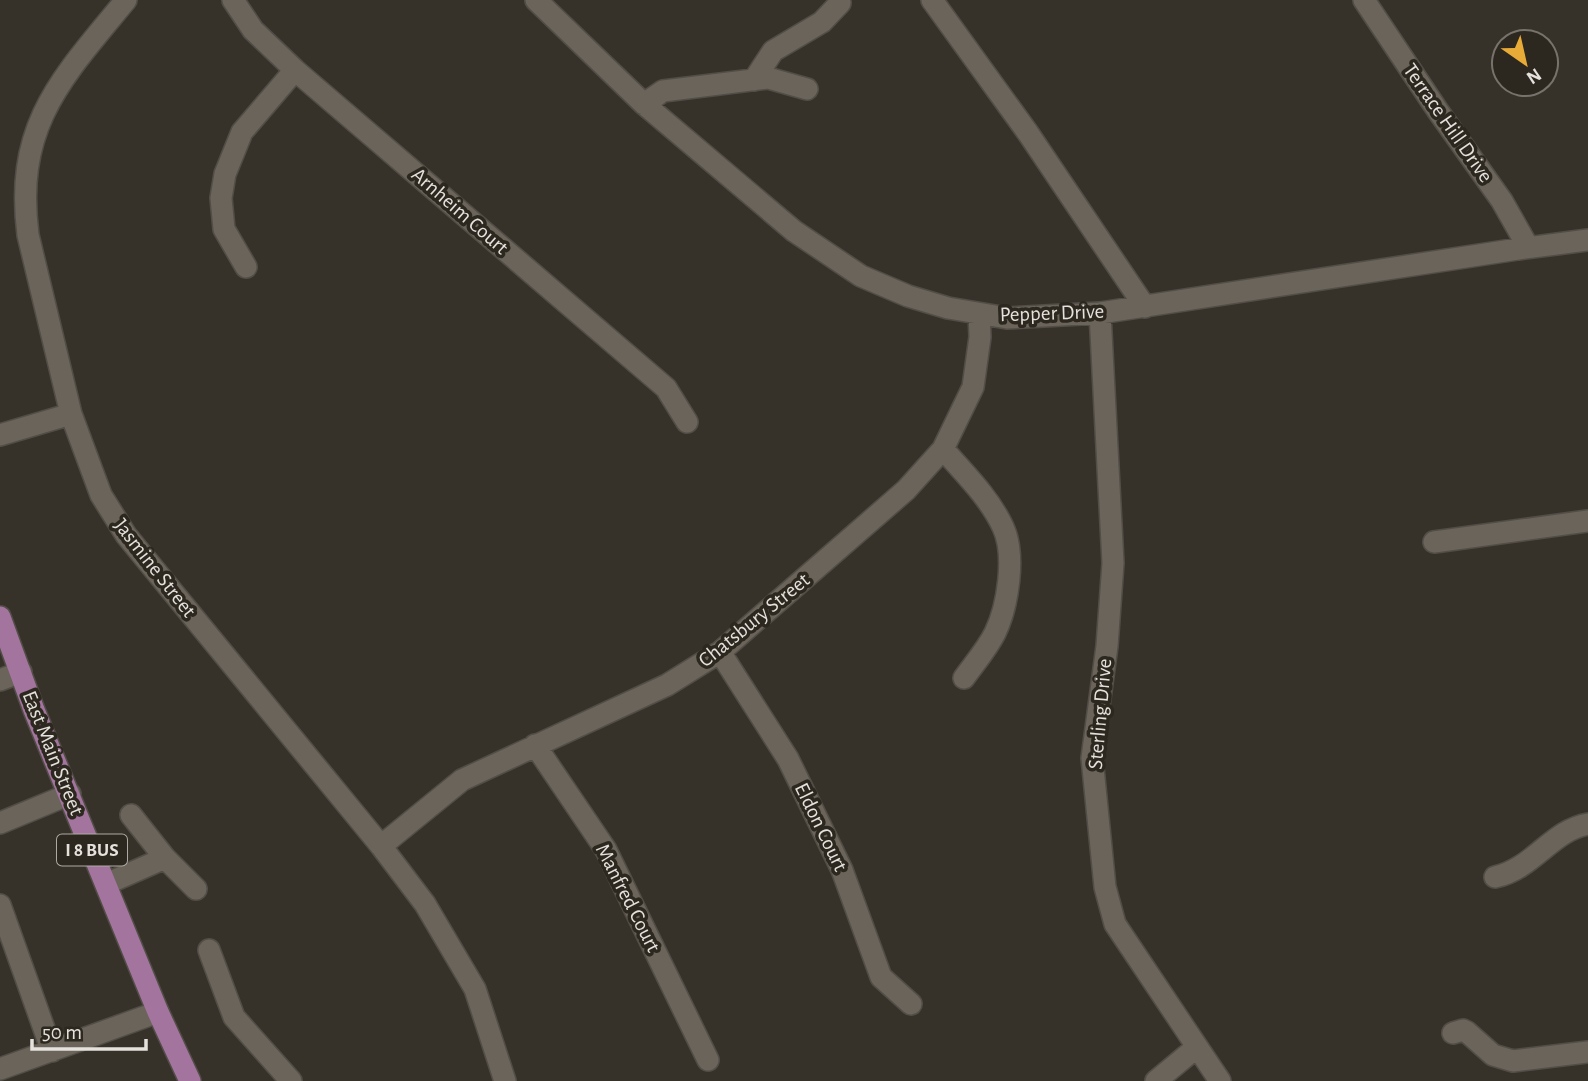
<svg xmlns="http://www.w3.org/2000/svg" width="1588" height="1081" viewBox="0 0 1588 1081" font-family="'Alegreya Sans',sans-serif">
<style>
.lines{fill:none;stroke-linecap:round;stroke-linejoin:round}
.minor-casing{stroke:#524d47;stroke-width:24}
.major-casing{stroke:#524d47;stroke-width:24}
.minor{stroke:#6a645a;stroke-width:21}
.major{stroke:#a2749e;stroke-width:21}
.labels{text-anchor:middle;dominant-baseline:central;stroke-width:7;stroke-linejoin:round;paint-order:stroke}
.shield{fill:#2d281f;stroke:#aeaaa3;stroke-width:2}
.shield-label{font-size:19px;font-weight:bold;fill:#e5e1dc}
.street-label{font-size:21px;fill:#e5e1dc;stroke:#2d281f}
</style>
<rect width="100%" height="100%" fill="#373229"/>
<g class="lines">
<defs>
<path id="minor" d="M126,0C61,79 14,125 28,235L71,414L101,495L126,535L381,846L425,904L475,989L505,1081
M233,0L253,30L295,70L666,388L687,422
M536,0L644,104L794,231L861,276L908,296L948,308L1007,318L1100,313L1518,249L1588,240
M932,0L1028,133L1145,307
M1364,0L1438,111L1502,201L1528,247
M754,80L773,51L822,22L840,3
M644,104L663,91L768,78L807,89
M246,267L224,229L221,198L225,174L242,132L295,70
M1100,313L1113,563L1107,646L1092,758L1105,887L1115,924L1220,1081
M0,435L71,414
M943,449C964,473 989,497 1003,527C1016,555 1008,606 995,633C987,649 974,664 964,678
M1434,542L1588,521
M720,652L788,759L842,870L881,977L911,1004
M0,680L21,672
M535,745L606,850L708,1060
M131,815L165,858L196,889
M0,823L70,794
M381,846L462,780L667,685L720,652L906,490L943,449L973,387L980,337L979,314
M1495,877C1533,869 1552,830 1588,824
M106,884L165,858
M0,905L52,1051
M209,950L234,1017L291,1081
M1453,1033L1463,1030L1467,1032L1493,1055L1513,1061L1588,1052
M0,1069L158,1012
M1156,1081L1197,1047"/>
<path id="major" d="M0,617L34,710L158,1012L190,1081"/>
</defs>
<use href="#minor" class="minor-casing"/>
<use href="#major" class="major-casing"/>
<use href="#minor" class="minor"/>
<use href="#major" class="major"/>
</g>
<g class="labels">
<rect class="shield" x="57" y="834.5" width="70" height="31" rx="5"/>
<g class="shield-label">
<text x="92" y="850">I 8 BUS</text>
</g>
<g class="street-label">
<text transform="translate(1448 123) rotate(55)">Terrace Hill Drive</text>
<text transform="translate(460 211) rotate(41)">Arnheim Court</text>
<text transform="translate(1052 313) rotate(-2)">Pepper Drive</text>
<text transform="translate(155 568) rotate(52)">Jasmine Street</text>
<text transform="translate(754 620) rotate(-39)">Chatsbury Street</text>
<text transform="translate(1100 714) rotate(-85)">Sterling Drive</text>
<text transform="translate(53 753) rotate(68)">East Main Street</text>
<text transform="translate(821 827) rotate(64)">Eldon Court</text>
<text transform="translate(628 898) rotate(63)">Manfred Court</text>
</g>
</g>
<g transform="translate(1525 63) rotate(146)"><circle r="33" fill="#2d281f" stroke="#77726b" stroke-width="2"/>
<path d="M0-5L12 26L0 18L-12 26Z" fill="#e9ab38"/>
<text y="-10" font-size="19" font-weight="bold" text-anchor="middle" fill="#e5e1dc">N</text>
</g>
<path d="M32 1039v10h114v-10" fill="none" stroke="#e5e1dc" stroke-width="3.5"/>
<text x="42" y="1039" font-size="21" fill="#e5e1dc" stroke="#2d281f" stroke-width="5" paint-order="stroke">50 m</text>
</svg>
